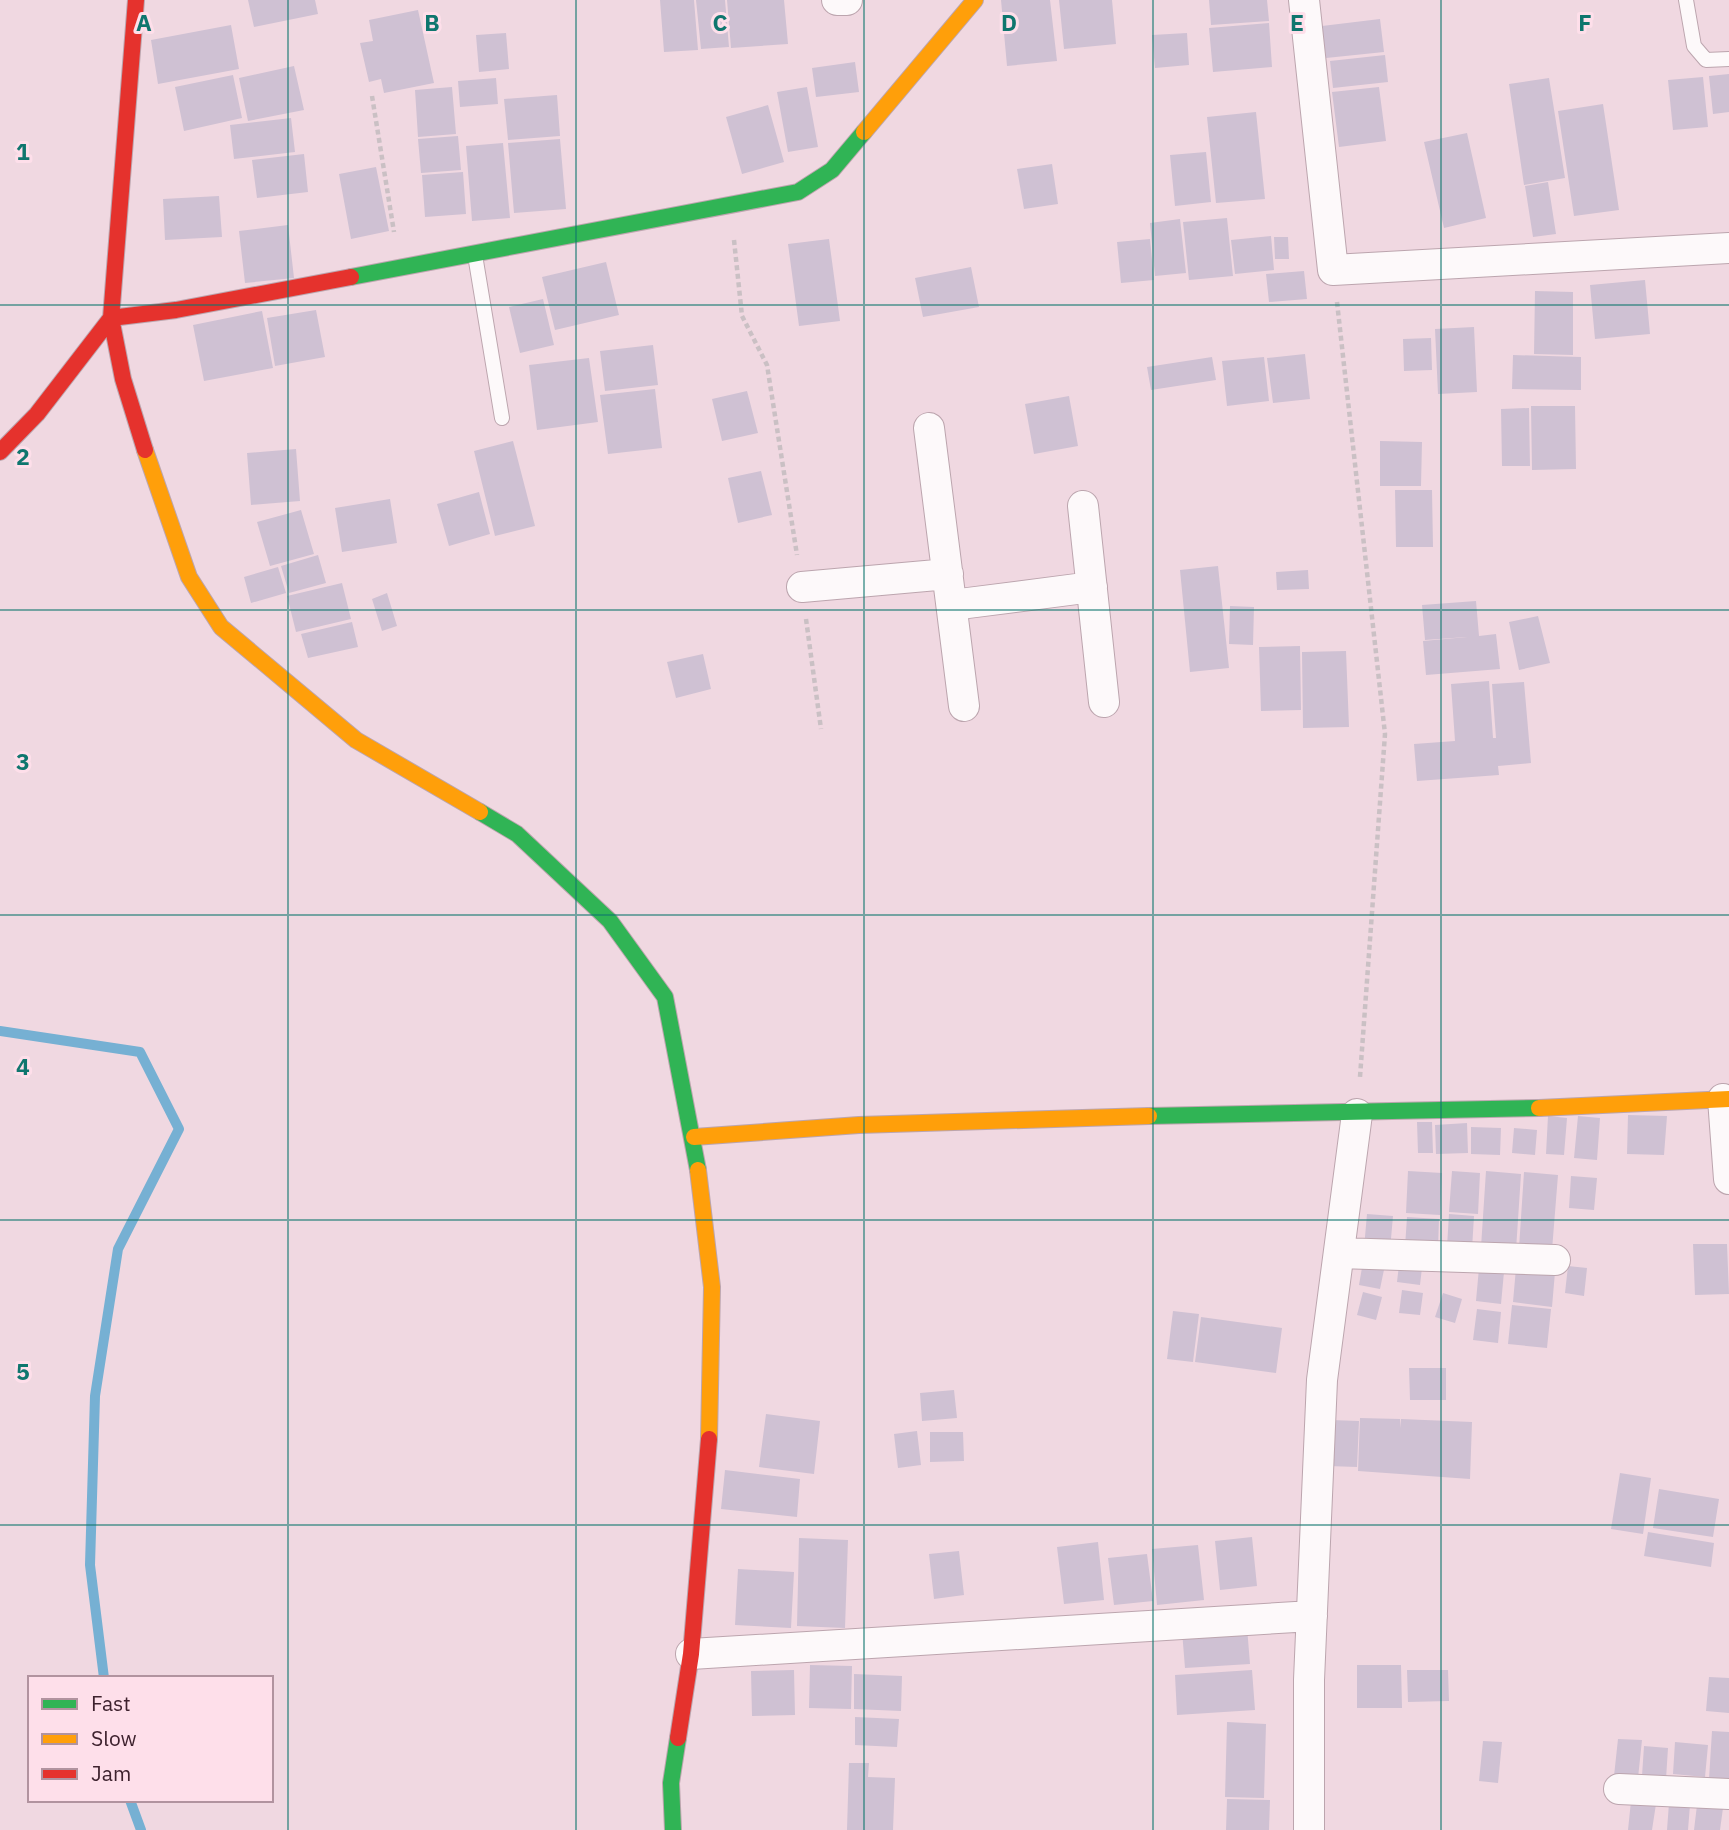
<svg xmlns="http://www.w3.org/2000/svg" width="1729" height="1830" viewBox="0 0 1729 1830" font-family="'IBM Plex Sans',sans-serif">
<style>
.lines{fill:none;stroke-linecap:round;stroke-linejoin:round}
.stream{stroke:#76b0d3;stroke-width:10}
.building{fill:#cfc1d3}
.lane-casing{stroke:#bca5ae;stroke-width:16}
.street-casing{stroke:#bca5ae;stroke-width:32}
.fast-casing{stroke:#bca5ae;stroke-width:18}
.slow-casing{stroke:#bca5ae;stroke-width:18}
.jam-casing{stroke:#bca5ae;stroke-width:18}
.path{stroke:#cac0c4;stroke-width:4.5;stroke-dasharray:5 3.5;stroke-linecap:butt}
.lane{stroke:#fdf9fa;stroke-width:14}
.street{stroke:#fdf9fa;stroke-width:30}
.fast{stroke:#30b455;stroke-width:16}
.slow{stroke:#ff9f0a;stroke-width:16}
.jam{stroke:#e5322d;stroke-width:16}
.grid{fill:none;stroke:#0f766e;stroke-width:2;stroke-opacity:0.55}
.grid-label{font-size:23px;text-anchor:middle;font-weight:bold;fill:#0f766e;stroke:#fedfea;stroke-width:6;stroke-linejoin:round;paint-order:stroke}
</style>
<rect width="100%" height="100%" fill="#f0d8e1"/>
<g class="lines">
<path class="stream" d="M0,1031L140,1052L179,1129L118,1249L95,1396L90,1565L104,1678
M130,1800L141,1830"/>
</g>
<path class="building" d="M248,0H315L318,14L254,27Z
M660,0H694L698,50L664,52Z
M696,0H725L729,47L701,49Z
M727,0H784L788,44L731,48Z
M1001,0H1050L1057,61L1007,66Z
M1059,0H1112L1116,44L1064,49Z
M1209,0H1267L1269,21L1211,25Z
M418,10L434,83L384,93L381,79L369,82L360,43L373,41L369,20Z
M1380,19L1384,52L1326,58L1322,26Z
M1269,23L1272,67L1213,72L1209,28Z
M231,25L239,69L158,84L151,40Z
M506,33L509,69L479,72L476,35Z
M1187,33L1189,65L1155,68L1152,35Z
M1385,55L1388,82L1333,88L1330,61Z
M855,62L859,92L816,97L812,68Z
M294,66L304,110L248,121L239,78Z
M1729,74V112L1713,114L1709,76Z
M233,75L242,118L184,131L175,87Z
M1703,77L1708,127L1673,130L1668,80Z
M496,78L498,104L460,107L458,81Z
M1549,78L1565,178L1524,185L1509,84Z
M452,87L456,134L418,137L415,90Z
M807,87L818,147L788,152L777,92Z
M1379,87L1386,141L1339,147L1332,92Z
M557,95L560,136L508,140L504,99Z
M1603,104L1619,210L1574,216L1558,111Z
M768,105L784,162L742,174L726,117Z
M1256,112L1265,199L1216,203L1207,117Z
M291,118L295,152L234,159L230,125Z
M1467,133L1486,218L1444,228L1424,142Z
M458,136L461,170L421,173L418,139Z
M560,139L566,209L514,213L508,143Z
M503,143L510,218L472,221L466,146Z
M1206,152L1211,202L1175,206L1170,155Z
M304,154L308,192L257,198L252,160Z
M1052,164L1058,204L1024,209L1017,169Z
M376,167L389,231L351,239L339,174Z
M463,172L466,214L425,217L422,175Z
M1548,182L1556,234L1533,237L1525,186Z
M219,196L222,237L165,240L163,199Z
M1227,218L1233,276L1189,280L1183,222Z
M1180,219L1186,273L1155,276L1150,223Z
M288,225L294,278L245,283L239,231Z
M1271,236L1274,270L1235,274L1231,240Z
M1274,237H1288L1289,259H1275Z
M829,239L840,321L799,326L788,244Z
M1150,239L1154,280L1121,283L1117,242Z
M606,262L619,315L555,330L542,277Z
M971,267L979,307L923,317L915,278Z
M1304,271L1307,299L1269,302L1266,274Z
M1645,280L1650,334L1595,339L1590,285Z
M1535,291L1573,292V355L1534,354Z
M543,299L554,345L520,353L509,307Z
M316,310L325,357L275,366L267,318Z
M262,311L273,368L204,381L193,325Z
M1474,327L1477,392L1438,394L1435,329Z
M1431,338L1432,370L1404,371L1403,339Z
M653,345L658,385L605,391L600,351Z
M1305,354L1310,399L1273,403L1267,358Z
M1513,355L1581,357V390L1512,389Z
M1212,357L1216,380L1151,390L1147,367Z
M1264,357L1269,401L1227,406L1222,361Z
M589,358L598,422L537,430L529,365Z
M655,389L662,448L608,454L600,395Z
M747,391L758,433L722,441L712,399Z
M1069,396L1078,446L1034,454L1025,404Z
M1531,406H1575L1576,469L1532,470Z
M1529,408L1530,466H1502L1501,409Z
M513,441L535,526L495,536L474,451Z
M1380,441L1422,442L1421,486H1380Z
M296,449L300,501L251,505L247,453Z
M761,471L772,515L738,523L728,478Z
M1395,490H1432L1433,547H1396Z
M479,492L490,534L449,546L437,504Z
M390,499L397,543L342,552L335,508Z
M301,510L314,554L270,566L257,522Z
M318,555L326,583L289,593L281,566Z
M1218,566L1229,668L1190,672L1180,570Z
M278,567L286,593L251,603L244,577Z
M1308,570L1309,589L1277,590L1276,572Z
M342,583L351,619L296,632L287,596Z
M387,593L397,626L382,631L372,599Z
M1476,601L1479,636L1496,634L1500,669L1426,675L1423,641L1467,637L1425,640L1422,605Z
M1230,606L1254,607L1253,645L1229,644Z
M1538,616L1550,663L1519,670L1509,622Z
M352,622L358,647L308,658L301,634Z
M1300,646L1301,710L1261,711L1259,647Z
M1346,651L1349,727L1303,728L1302,652Z
M703,654L711,689L676,698L667,662Z
M1489,681L1493,738H1496L1492,684L1524,682L1531,763L1498,766L1499,775L1417,781L1414,744L1455,741L1451,684Z
M1628,1115L1667,1116L1664,1155L1627,1154Z
M1548,1116L1567,1118L1564,1155L1546,1154Z
M1578,1116L1600,1118L1597,1160L1574,1158Z
M1417,1122H1432L1433,1153H1418Z
M1467,1123L1468,1153L1436,1154L1435,1125Z
M1471,1127L1501,1128L1500,1155L1471,1154Z
M1514,1128L1537,1130L1535,1155L1512,1153Z
M1408,1171L1442,1173L1440,1215L1406,1213Z
M1452,1171L1480,1173L1478,1214L1449,1212Z
M1486,1171L1521,1174L1516,1250L1481,1247Z
M1524,1172L1558,1175L1552,1250L1519,1248Z
M1571,1176L1597,1178L1594,1210L1569,1208Z
M1367,1214L1393,1216L1390,1250L1364,1248Z
M1449,1214L1474,1216L1472,1249L1447,1247Z
M1407,1217L1439,1219L1438,1249L1405,1247Z
M1693,1244H1727L1729,1294L1695,1295Z
M1364,1256L1386,1260L1380,1289L1359,1285Z
M1400,1256L1423,1259L1420,1285L1397,1282Z
M1568,1266L1587,1268L1584,1296L1565,1293Z
M1479,1268L1504,1272L1501,1304L1476,1301Z
M1516,1268L1555,1272L1552,1307L1513,1302Z
M1402,1290L1423,1293L1420,1315L1399,1313Z
M1363,1292L1382,1297L1376,1320L1357,1315Z
M1443,1293L1462,1299L1455,1323L1435,1317Z
M1512,1305L1551,1309L1547,1348L1508,1344Z
M1477,1309L1501,1312L1498,1343L1473,1340Z
M1173,1311L1199,1314L1193,1362L1167,1359Z
M1201,1317L1282,1328L1276,1373L1195,1362Z
M1409,1368H1446V1400H1410Z
M954,1390L957,1418L922,1421L920,1393Z
M766,1414L820,1421L814,1474L759,1467Z
M1360,1418L1400,1419V1428L1401,1419L1472,1422L1470,1479L1358,1471Z
M1331,1420L1359,1421L1357,1467L1328,1466Z
M917,1431L921,1465L898,1468L894,1434Z
M930,1432H963L964,1461L930,1462Z
M725,1470L800,1479L797,1517L721,1509Z
M1620,1473L1651,1478L1643,1534L1611,1529Z
M1659,1489L1719,1499L1713,1537L1653,1528Z
M1648,1532L1714,1543L1711,1567L1644,1556Z
M1252,1537L1257,1586L1220,1590L1215,1541Z
M799,1538L848,1540L845,1628L797,1626Z
M1098,1542L1104,1600L1064,1604L1057,1547Z
M1198,1545L1204,1600L1157,1605L1152,1549Z
M959,1551L964,1595L934,1599L929,1554Z
M1147,1554L1153,1601L1114,1605L1108,1558Z
M738,1569L794,1572L791,1628L735,1625Z
M1247,1627L1250,1664L1185,1668L1182,1631Z
M810,1665L852,1666L851,1709L809,1708Z
M1357,1665H1401L1402,1708H1357Z
M794,1670L795,1715L752,1716L751,1671Z
M1252,1670L1255,1710L1177,1715L1175,1675Z
M1407,1670H1448L1449,1701L1408,1702Z
M854,1674L902,1676L901,1711L854,1709Z
M1709,1677L1729,1678V1713L1706,1711Z
M855,1717L899,1719L897,1747L855,1745Z
M1227,1722L1266,1724L1264,1798L1225,1797Z
M1712,1731L1729,1732V1780L1709,1779Z
M1618,1739L1642,1740L1638,1778L1614,1776Z
M1483,1741L1502,1742L1498,1783L1479,1781Z
M1675,1742L1708,1745L1705,1777L1673,1774Z
M1644,1746L1668,1748L1666,1779L1642,1776Z
M849,1763H869L868,1777L895,1778L893,1830H847Z
M1227,1799L1270,1800L1269,1830H1226Z
M1631,1801L1656,1804L1652,1830H1628Z
M1669,1803L1690,1805L1688,1830H1667Z
M1697,1805L1723,1808L1720,1830H1694Z"/>
<g class="lines">
<defs>
<path id="lane" d="M1686,0L1694,46L1706,60L1729,59
M475,255L502,418"/>
<path id="street" d="M837,0H847
M1304,0L1333,270L1729,248
M929,428L964,706
M1083,506L1104,702
M802,587L948,574
M952,605L1092,587
M1723,1099L1729,1179
M1339,1253L1555,1260
M691,1654L1312,1616
M1619,1789L1729,1794
M1309,1830V1680L1322,1380L1357,1114"/>
<path id="fast" d="M351,277L798,192L832,170L864,132
M480,812L517,834L610,921L665,997L698,1170
M1149,1116L1539,1108
M673,1830L671,1783L678,1738"/>
<path id="slow" d="M864,132L975,0
M145,450L189,577L221,627L356,740L480,812
M1539,1108L1729,1099
M694,1137L859,1125L1149,1116
M698,1170L712,1287L709,1439"/>
<path id="jam" d="M136,0L111,318L123,379L145,450
M0,452L37,414L111,318L176,310L351,277
M678,1738L691,1654L709,1439"/>
</defs>
<use href="#lane" class="lane-casing"/>
<use href="#street" class="street-casing"/>
<use href="#fast" class="fast-casing"/>
<use href="#slow" class="slow-casing"/>
<use href="#jam" class="jam-casing"/>
<path class="path" d="M372,96L394,232
M734,240L742,316L767,365L797,555
M1337,302L1385,734L1360,1077
M806,619L821,729"/>
<use href="#lane" class="lane"/>
<use href="#street" class="street"/>
<use href="#fast" class="fast"/>
<use href="#slow" class="slow"/>
<use href="#jam" class="jam"/>
</g>
<path class="grid" d="M288,0V1830M576,0V1830M864,0V1830M1153,0V1830M1441,0V1830M0,305H1729M0,610H1729M0,915H1729M0,1220H1729M0,1525H1729"/>
<g class="grid-label">
<text x="144" y="31">A</text>
<text x="432" y="31">B</text>
<text x="720" y="31">C</text>
<text x="1009" y="31">D</text>
<text x="1297" y="31">E</text>
<text x="1585" y="31">F</text>
<text x="23" y="160">1</text>
<text x="23" y="465">2</text>
<text x="23" y="770">3</text>
<text x="23" y="1075">4</text>
<text x="23" y="1380">5</text>
</g>
<rect x="28" y="1676" width="245" height="126" fill="#fedfea" stroke="#b1939f" stroke-width="2"/>
<rect x="42" y="1699" width="35" height="10" fill="#30b455" stroke="#b1939f" stroke-width="2"/>
<text x="91" y="1711" font-size="21" fill="#3e222e">Fast</text>
<rect x="42" y="1734" width="35" height="10" fill="#ff9f0a" stroke="#b1939f" stroke-width="2"/>
<text x="91" y="1746" font-size="21" fill="#3e222e">Slow</text>
<rect x="42" y="1769" width="35" height="10" fill="#e5322d" stroke="#b1939f" stroke-width="2"/>
<text x="91" y="1781" font-size="21" fill="#3e222e">Jam</text>
</svg>
